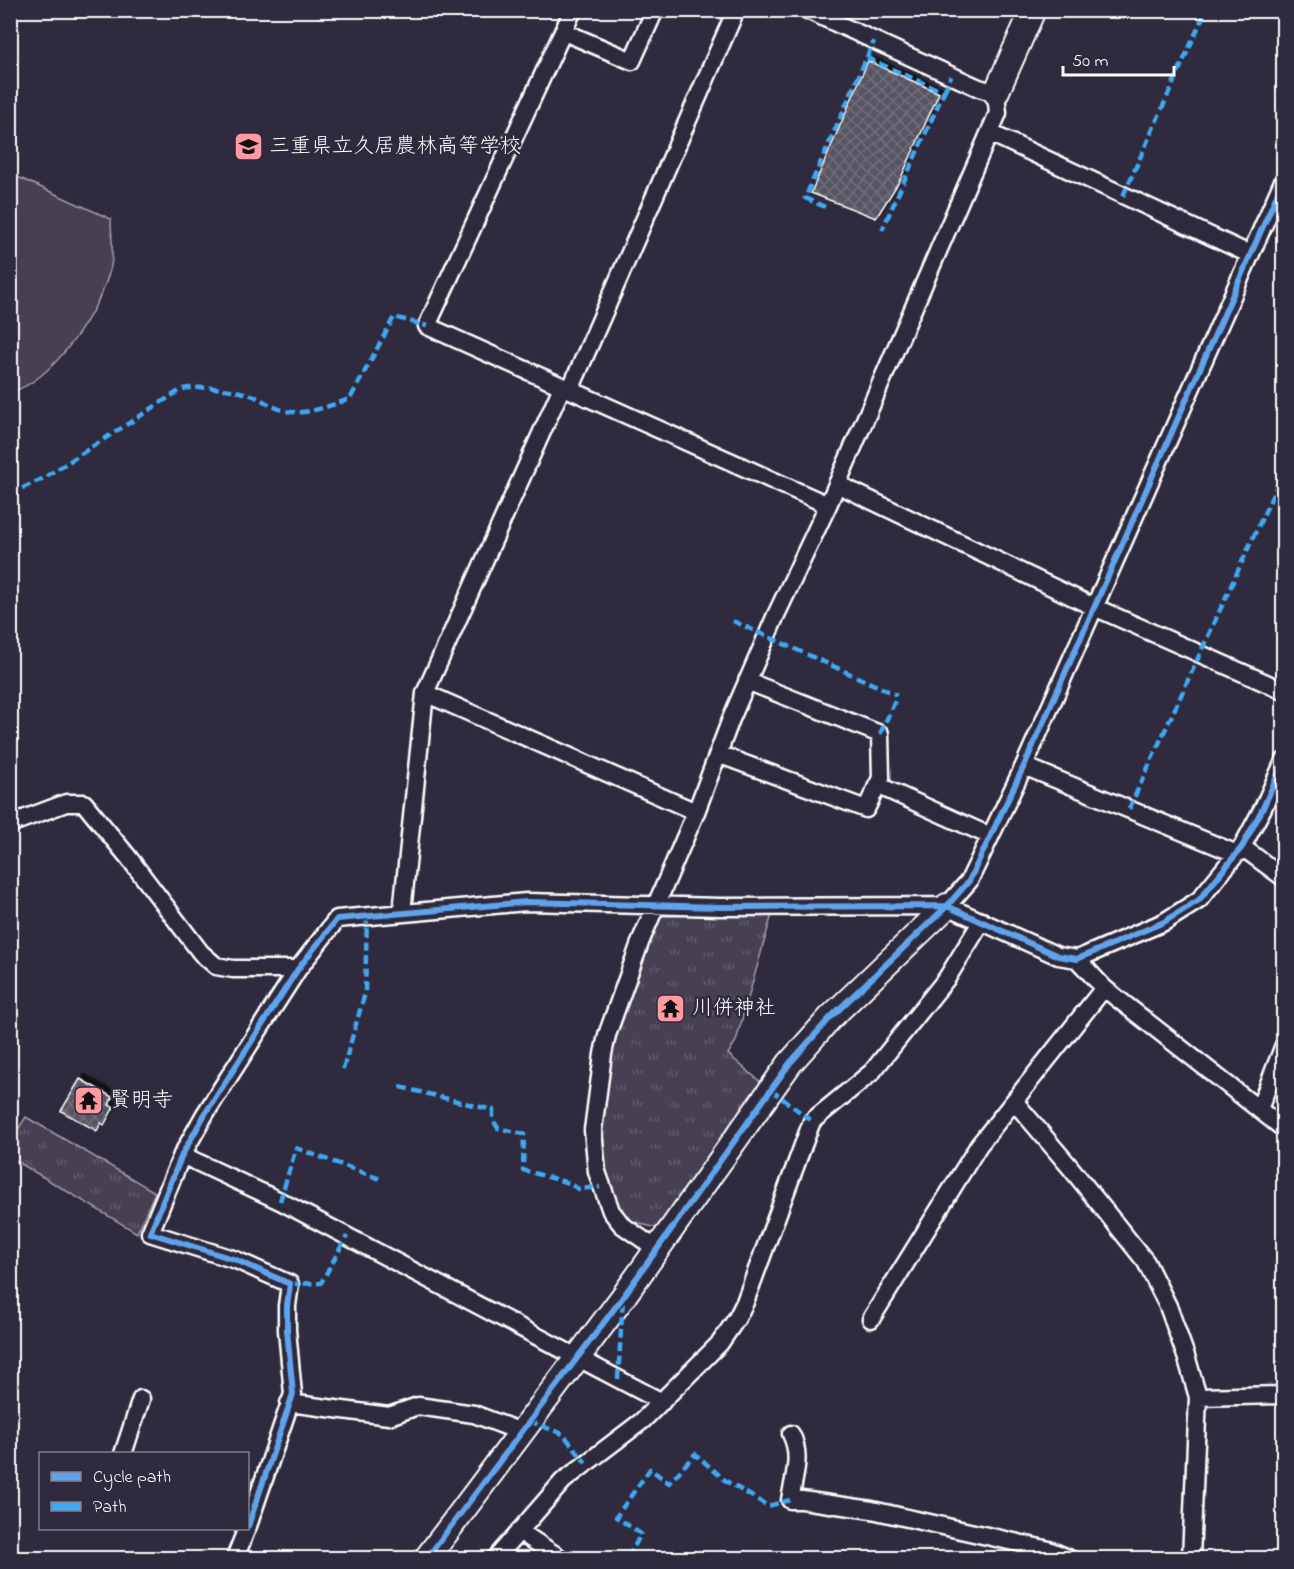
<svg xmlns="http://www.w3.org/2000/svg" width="1294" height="1569" viewBox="0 0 1294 1569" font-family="'Indie Flower','Klee One',sans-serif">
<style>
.park{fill:url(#park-tufts);stroke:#a2a0a8;stroke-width:1.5}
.pitch{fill:#464152;stroke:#a2a0a8;stroke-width:1.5}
.building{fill:url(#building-cross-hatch);stroke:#fff;stroke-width:1.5;filter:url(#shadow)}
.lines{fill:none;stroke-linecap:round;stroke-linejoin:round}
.street-casing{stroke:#fff;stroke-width:21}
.secondary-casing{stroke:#fff;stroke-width:28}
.street{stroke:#2f2a3d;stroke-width:16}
.secondary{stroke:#2f2a3d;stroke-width:24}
.quiet{stroke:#3fa9f5;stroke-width:4.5;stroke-dasharray:9 4.5;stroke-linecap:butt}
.cycleway-casing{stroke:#2f2a3d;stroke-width:10}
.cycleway{stroke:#60a3ed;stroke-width:6}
.labels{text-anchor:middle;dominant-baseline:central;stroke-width:5;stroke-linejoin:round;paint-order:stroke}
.poi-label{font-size:21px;fill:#fff;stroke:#2f2a3d;text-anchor:start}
</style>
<defs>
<pattern id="park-tufts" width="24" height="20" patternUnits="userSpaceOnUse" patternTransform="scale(1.5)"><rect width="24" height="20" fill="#464152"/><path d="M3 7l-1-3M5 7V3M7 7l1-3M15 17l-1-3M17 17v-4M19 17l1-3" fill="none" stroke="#625e6c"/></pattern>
<pattern id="building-cross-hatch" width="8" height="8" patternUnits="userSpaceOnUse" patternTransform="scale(1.5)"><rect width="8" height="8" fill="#595564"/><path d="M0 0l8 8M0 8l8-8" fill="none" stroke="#726e7b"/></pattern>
<filter id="shadow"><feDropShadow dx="4.5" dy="-4.5" stdDeviation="0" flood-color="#0009"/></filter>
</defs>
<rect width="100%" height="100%" fill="#2f2a3d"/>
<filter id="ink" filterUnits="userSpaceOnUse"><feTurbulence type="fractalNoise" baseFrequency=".0167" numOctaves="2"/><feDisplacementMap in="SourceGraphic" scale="12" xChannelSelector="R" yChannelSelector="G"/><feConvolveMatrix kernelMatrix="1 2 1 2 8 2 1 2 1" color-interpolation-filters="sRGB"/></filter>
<g filter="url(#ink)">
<path class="park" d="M664,912L772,914L736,1041L728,1054L764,1085L663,1230L631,1221L616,1203L603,1176L598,1139L606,1078L618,1022L657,916Z
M26,1117L155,1192L137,1233L11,1158V1140Z"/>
<path class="pitch" d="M11,174L111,219C111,234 114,252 111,266C101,309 54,380 11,392Z"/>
<path class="building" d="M868,61L939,93L900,180L876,218L811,193Z
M80,1079L112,1097L109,1105L114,1107L104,1125L101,1123L97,1131L61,1111Z"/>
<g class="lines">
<defs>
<path id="street" d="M573,10L427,326L828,505
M564,32L632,61L655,10
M990,133L1249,254
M570,390L736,10
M837,484L1094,607L1284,691
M425,693L696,812
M718,754L866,809L881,778L880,734L747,681
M1024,766L1237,854
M877,785L990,836
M10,824L66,803H84L129,858L201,953L216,966L233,969H298
M1242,847L1284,878
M947,906L969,881L1024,766L1284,179
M402,912L425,693L562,387
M1077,959L1104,988L1284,1129
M1014,1101L1070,1167L1146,1262L1168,1306L1187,1359L1198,1397L1191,1558
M1259,1109L1284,1045
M182,1155L280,1201L662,1402
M658,1250L622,1225L611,1211L597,1172L593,1130L603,1054L607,1035L641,940L696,812L731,719L776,615L828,505L998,113L996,93L979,88L807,10
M871,1319L979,1145L1104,988
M1198,1397L1284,1395
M289,1403L389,1416L418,1406L474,1414L521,1432
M791,1434C802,1455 794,1477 790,1500H802L872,1510L1049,1550L1068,1558
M123,1454L141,1399
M248,1526L293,1394L287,1330V1306L290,1284L236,1260L150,1233L182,1155L205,1114L298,969L337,919L527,902L720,907L947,906L1058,956L1077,959L1164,922L1199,900L1242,847L1263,808L1284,761
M519,1531L560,1558
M235,1558L247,1528
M496,1558L563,1481L642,1421L720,1343L737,1318L745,1302L812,1121L872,1072L947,978L982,921"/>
<path id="secondary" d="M996,93L1033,10
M427,1558L623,1297L790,1063L830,1018L947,906"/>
</defs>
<use href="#street" class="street-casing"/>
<use href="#secondary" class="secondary-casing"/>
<use href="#street" class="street"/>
<use href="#secondary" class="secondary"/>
<path class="quiet" d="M867,58L944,92L882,230
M944,92L951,76
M1123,196L1206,10
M825,207L805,198L874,41
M10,494L42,479L182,389C207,386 233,388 256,397C266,402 276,409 286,411C307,416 330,405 350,399L394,317L427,326
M733,621L897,695
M880,734L895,701
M1129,809L1284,470
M343,1069L365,993L367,916
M400,1087L493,1110V1120L498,1128L524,1134L523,1170L569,1183L578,1189L600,1187
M771,1090L812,1121
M280,1201L296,1148L380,1179
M290,1284L321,1283L347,1236
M618,1379L623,1298
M529,1421L563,1434L586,1463
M628,1558L641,1534L616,1517L650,1469L669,1483L695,1454L726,1481L768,1506L790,1500"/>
<defs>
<path id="cycleway" d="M248,1526L293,1394L287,1330V1306L290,1284L236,1260L150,1233L182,1155L205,1114L298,969L337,919L527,902L720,907L947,906L1058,956L1077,959L1164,922L1199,900L1242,847L1263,808L1284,761
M427,1558L623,1297L790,1063L830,1018L947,906L969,881L1024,766L1284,179"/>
</defs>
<use href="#cycleway" class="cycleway-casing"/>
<use href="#cycleway" class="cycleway"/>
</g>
</g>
<defs>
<symbol id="school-square" viewBox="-11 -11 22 22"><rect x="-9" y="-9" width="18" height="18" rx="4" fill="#ff9aa2" stroke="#2f2a3d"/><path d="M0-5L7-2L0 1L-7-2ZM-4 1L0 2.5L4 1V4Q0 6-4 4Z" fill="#111"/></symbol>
<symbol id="temple-square" viewBox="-11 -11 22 22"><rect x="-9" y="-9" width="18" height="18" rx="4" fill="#ff9aa2" stroke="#2f2a3d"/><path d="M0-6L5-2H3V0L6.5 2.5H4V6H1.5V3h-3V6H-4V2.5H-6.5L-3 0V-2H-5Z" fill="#111"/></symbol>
</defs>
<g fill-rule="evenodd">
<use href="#school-square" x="232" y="130" width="33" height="33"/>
<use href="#temple-square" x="654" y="992" width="33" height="33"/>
<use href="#temple-square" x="72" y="1084" width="33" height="33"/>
</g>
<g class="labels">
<g class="poi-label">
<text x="269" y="147">三重県立久居農林高等学校</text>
<text x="692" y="1009">川併神社</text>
<text x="110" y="1101">賢明寺</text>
</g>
</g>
<rect width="1294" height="1569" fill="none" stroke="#2f2a3d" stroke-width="36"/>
<rect x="18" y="18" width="1258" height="1533" fill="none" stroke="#fff" stroke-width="2" filter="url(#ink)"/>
<rect x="39" y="1452" width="210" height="78" fill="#2f2a3d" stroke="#827f8b" stroke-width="1.5"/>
<rect x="51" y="1472" width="30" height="9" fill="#60a3ed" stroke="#827f8b" stroke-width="1.5"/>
<text x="93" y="1482" font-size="18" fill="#ffffff">Cycle path</text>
<rect x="51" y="1502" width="30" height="9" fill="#3fa9f5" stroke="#827f8b" stroke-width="1.5"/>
<text x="93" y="1512" font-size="18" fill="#ffffff">Path</text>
<path d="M1063 66v9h111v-9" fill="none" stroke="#ffffff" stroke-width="3"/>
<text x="1072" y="66" font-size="18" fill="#ffffff" stroke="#2f2a3d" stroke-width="4.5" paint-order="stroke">50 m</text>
</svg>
